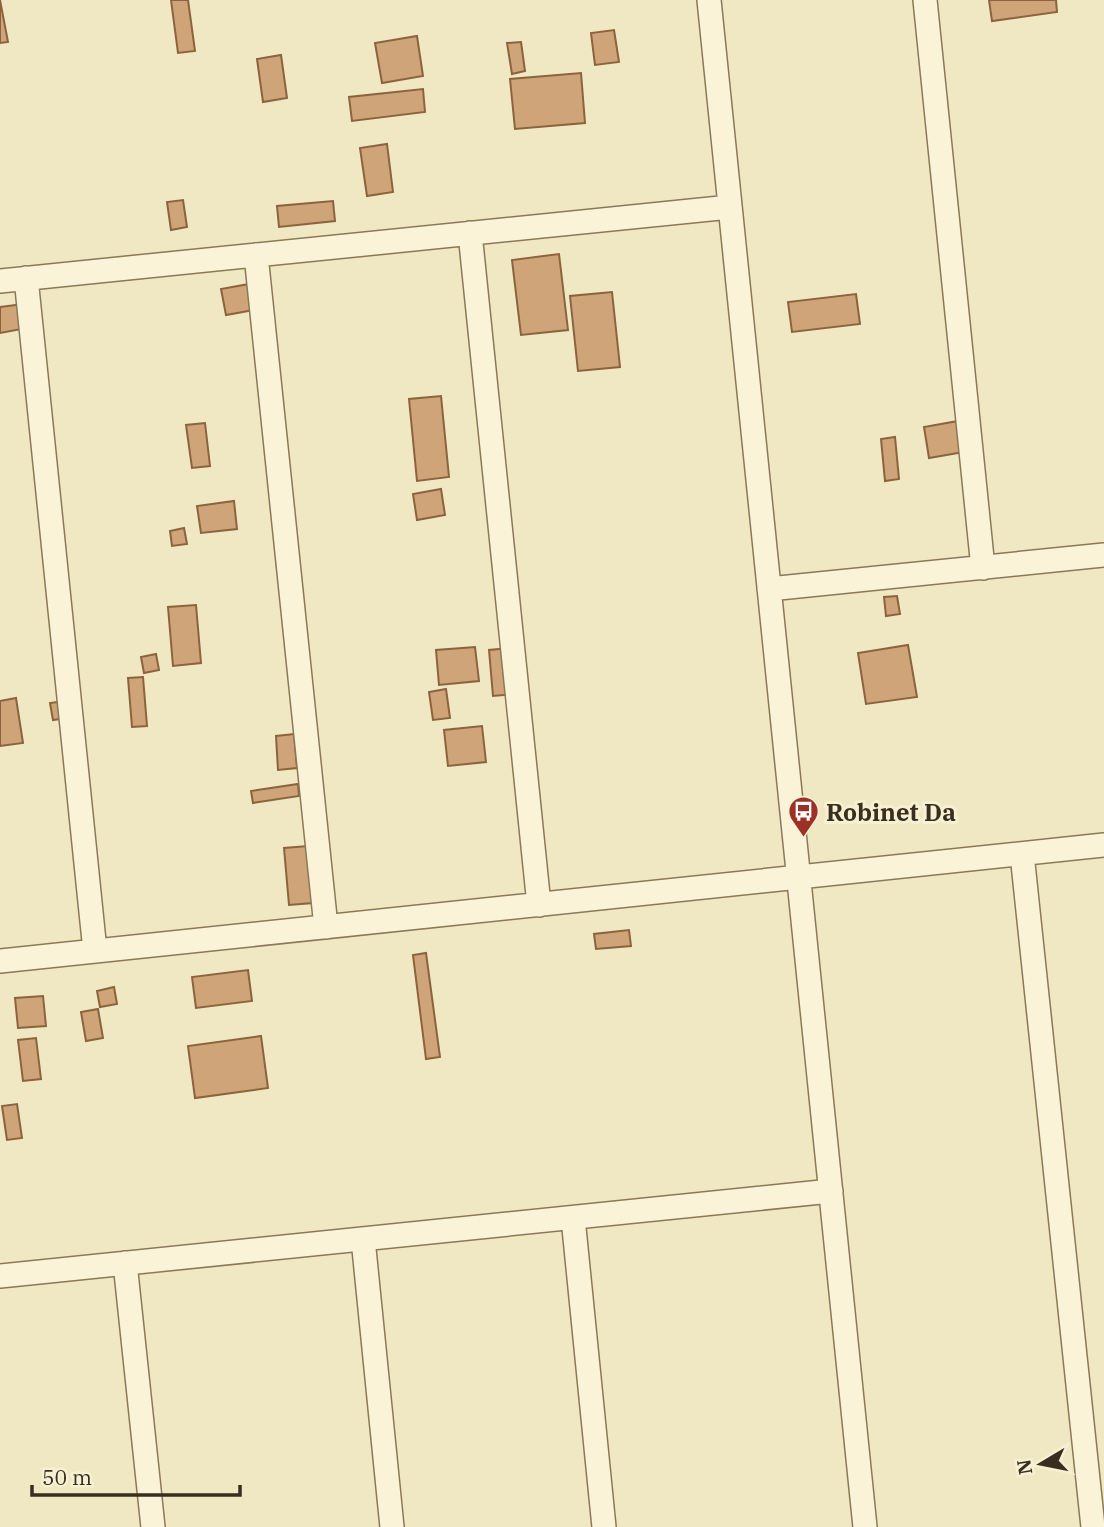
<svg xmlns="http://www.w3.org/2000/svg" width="1104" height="1527" viewBox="0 0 1104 1527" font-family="'IBM Plex Serif',serif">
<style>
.building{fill:#cfa478;stroke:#8b643e;stroke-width:2}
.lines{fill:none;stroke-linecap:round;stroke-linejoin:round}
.street-casing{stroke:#8b7859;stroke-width:26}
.street{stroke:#faf3d7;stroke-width:23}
.labels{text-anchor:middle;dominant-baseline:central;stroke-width:6;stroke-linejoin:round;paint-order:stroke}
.poi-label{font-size:24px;font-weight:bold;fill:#3a2e1e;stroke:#f7f0d3;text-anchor:start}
</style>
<rect width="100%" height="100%" fill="#f0e7c3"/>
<path class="building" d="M0,0L8,42L0,43Z
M171,0H188L195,51L178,53Z
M989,0H1056L1057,12L992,21Z
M614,30L619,62L595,65L591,33Z
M417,36L423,76L382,83L375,43Z
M521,42L525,71L512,74L507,43Z
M281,55L287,98L263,102L257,59Z
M581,73L585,123L515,129L510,79Z
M423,89L425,112L352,121L349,97Z
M387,144L393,192L367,196L360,148Z
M183,200L187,227L171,230L167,202Z
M333,201L335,221L279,227L277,206Z
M559,254L568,330L521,335L512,260Z
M249,284L254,310L226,315L221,289Z
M612,292L620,367L578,371L570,296Z
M856,294L860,324L792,332L788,302Z
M23,304L27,328L0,333V307Z
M441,396L449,477L417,481L409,399Z
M958,421L964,452L929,458L924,427Z
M205,423L210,466L192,468L186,425Z
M895,437L899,479L885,481L881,439Z
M441,489L445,515L417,520L413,494Z
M234,501L237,529L201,533L197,506Z
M184,528L187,544L172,546L170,531Z
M897,596L900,614L886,616L884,597Z
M196,605L201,663L173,666L168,607Z
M908,645L917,697L866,704L858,653Z
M475,647L479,681L439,685L436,650Z
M510,648L515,694L493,696L489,650Z
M156,654L159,670L144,673L141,657Z
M143,677L147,726L132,727L128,678Z
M446,689L450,718L433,720L429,692Z
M16,698L23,743L0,746V701Z
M65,701L67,718L53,720L50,703Z
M482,726L486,762L448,766L444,730Z
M294,734L297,768L278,770L276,736Z
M298,784L299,796L253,803L251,791Z
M308,846L313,903L289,905L284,848Z
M629,930L631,946L596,949L594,934Z
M426,953L440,1057L426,1059L413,955Z
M248,970L252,1001L196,1008L192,977Z
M114,987L117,1004L100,1007L97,991Z
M43,996L46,1026L18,1028L15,998Z
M98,1009L103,1038L86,1041L81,1012Z
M261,1036L268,1088L195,1098L188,1046Z
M36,1038L41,1079L23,1081L18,1040Z
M17,1104L22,1138L7,1140L2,1106Z"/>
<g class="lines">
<defs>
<path id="street" d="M709,0L865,1527
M925,0L983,568
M470,233L539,905
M256,255L326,927
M26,278L95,951
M0,281L730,207
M769,589L1104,555
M1022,854L1093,1527
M0,961L1104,845
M573,1218L604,1527
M363,1239L392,1527
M125,1263L153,1527
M0,1276L831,1191"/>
</defs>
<use href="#street" class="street-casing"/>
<use href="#street" class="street"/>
</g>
<defs>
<symbol id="bus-pin" viewBox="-11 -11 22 30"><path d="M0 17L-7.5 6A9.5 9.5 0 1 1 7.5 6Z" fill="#9c3127" stroke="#f7f0d3"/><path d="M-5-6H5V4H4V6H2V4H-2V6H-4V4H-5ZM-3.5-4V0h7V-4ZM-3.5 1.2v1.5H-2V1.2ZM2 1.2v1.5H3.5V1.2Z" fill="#fff"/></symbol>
</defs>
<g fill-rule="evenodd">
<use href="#bus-pin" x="786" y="794" width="35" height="47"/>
</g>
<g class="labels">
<g class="poi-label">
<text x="826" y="812">Robinet Da</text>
</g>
</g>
<g transform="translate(1041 1464) rotate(260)" stroke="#f7f0d3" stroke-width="5" paint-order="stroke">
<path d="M0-5L12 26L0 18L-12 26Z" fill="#3a2e1e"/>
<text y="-10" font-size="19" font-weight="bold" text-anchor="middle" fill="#3a2e1e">N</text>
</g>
<path d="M32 1485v10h208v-10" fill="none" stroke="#3a2e1e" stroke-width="3.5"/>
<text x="42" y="1485" font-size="21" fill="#3a2e1e" stroke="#f7f0d3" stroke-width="5" paint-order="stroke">50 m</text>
</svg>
